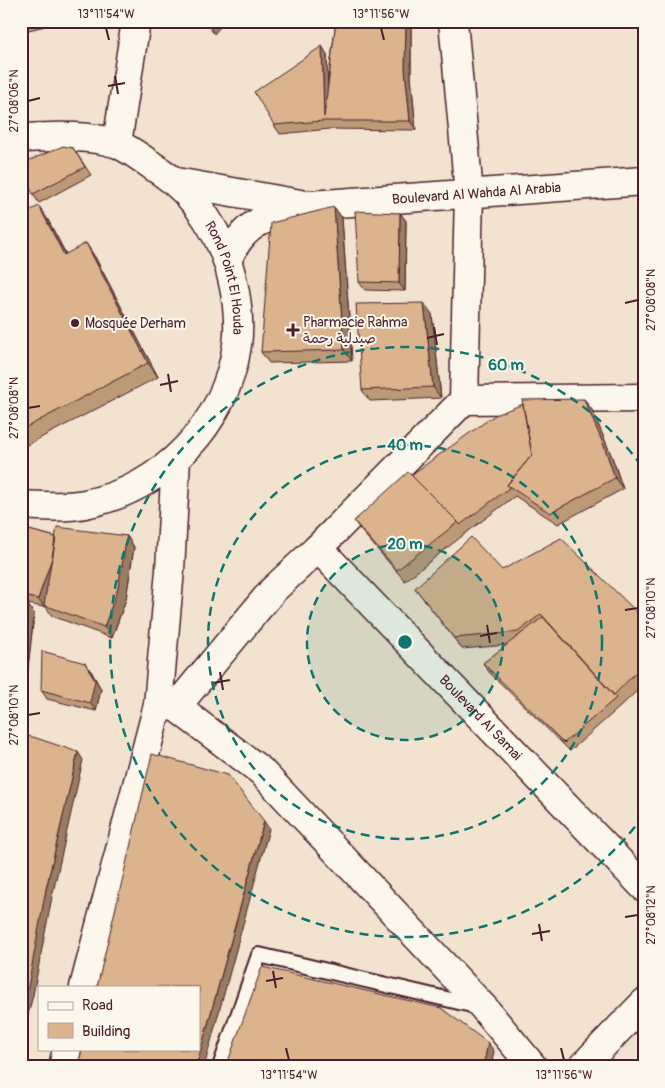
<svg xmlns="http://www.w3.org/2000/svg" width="665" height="1088" viewBox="0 0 665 1088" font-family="Pangolin,'Playpen Sans Arabic',sans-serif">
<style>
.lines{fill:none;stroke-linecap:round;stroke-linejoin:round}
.service-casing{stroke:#4a1f2b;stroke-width:18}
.minor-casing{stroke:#4a1f2b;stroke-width:31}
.service{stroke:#fbf7ec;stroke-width:14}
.minor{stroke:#fbf7ec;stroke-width:28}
.wall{fill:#bc9a78;stroke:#4a1f2b}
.shaded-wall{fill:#997d62;stroke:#4a1f2b}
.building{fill:#dbb38c;stroke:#4a1f2b}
.ticks{fill:none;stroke:#4a1f2b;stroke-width:2}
.ring{fill:none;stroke:#0f766e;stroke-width:2.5;stroke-dasharray:9 6}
.poi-dot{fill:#4a1f2b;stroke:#fbf7ec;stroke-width:2}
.labels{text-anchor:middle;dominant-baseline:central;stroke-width:4;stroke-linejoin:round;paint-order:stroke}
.street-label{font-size:14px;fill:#4a1f2b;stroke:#fbf7ec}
.poi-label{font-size:14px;fill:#4a1f2b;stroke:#fbf7ec;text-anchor:start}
.centre{fill:#0f766e;stroke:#fbf7ec;stroke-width:2.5}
.ring-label{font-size:15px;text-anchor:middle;font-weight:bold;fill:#0f766e;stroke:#fbf7ec;stroke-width:4;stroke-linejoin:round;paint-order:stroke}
.neatline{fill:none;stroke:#4a1f2b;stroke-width:2}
.ticks-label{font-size:12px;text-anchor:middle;fill:#4a1f2b}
</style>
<rect width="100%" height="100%" fill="#f1e3cf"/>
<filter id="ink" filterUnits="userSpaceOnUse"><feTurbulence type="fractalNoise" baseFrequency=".02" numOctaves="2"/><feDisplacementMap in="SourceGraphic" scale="10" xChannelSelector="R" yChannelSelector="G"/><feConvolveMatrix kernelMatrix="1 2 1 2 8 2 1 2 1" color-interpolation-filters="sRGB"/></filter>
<g filter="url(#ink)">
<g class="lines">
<defs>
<path id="service" d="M220,1067L259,955L476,1006"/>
<g id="minor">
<path id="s1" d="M21,138C53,137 85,134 115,143C126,146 149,164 160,171C196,195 222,235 232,278C237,299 240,323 237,345C226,424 163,489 85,504C64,508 42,506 21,505"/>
<path d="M117,143L136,21"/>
<path d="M176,182L306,205"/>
<path id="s2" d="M228,258C247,217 270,218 310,205L644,181"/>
<path d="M464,400L644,398"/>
<path id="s3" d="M318,548L644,887"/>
<path d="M158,705L176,707L261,771L484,1008L533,1067"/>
<path d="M176,707L273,590L318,548L464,400L469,194L453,21"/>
<path d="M84,987L158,705L170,570L176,459"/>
<path d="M63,1067L67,1049"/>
<path d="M582,1067L644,1003"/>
</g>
</defs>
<use href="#service" class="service-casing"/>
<use href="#minor" class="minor-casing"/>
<use href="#service" class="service"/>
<use href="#minor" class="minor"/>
</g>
<path class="wall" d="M21,21H43L45,26L21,32Z
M336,21H411V77L416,130L329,129L280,134L274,125L327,54L328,82Z
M73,148L91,175L39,203L33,194Z
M334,207L342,218L352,361L269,363L261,352Z
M400,213L406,221L405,291L365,290L359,282Z
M21,215L48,220L66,254L95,257L158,377L21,448Z
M432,314L441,398L370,401L362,390Z
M584,399L592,410L612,457L623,489L558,524L515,496L466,533L405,581L362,532L354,521L411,475Z
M21,528L56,537L127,536L134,547L126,599L112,638L52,616L45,605L44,607L27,604L34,614L26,685L21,684Z
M502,570L644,619V684L621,706L570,751L489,672L483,663L507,645L462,649L415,588Z
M91,671L101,689L96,711L47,699L41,690Z"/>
<path class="shaded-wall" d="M207,21H225L214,34L206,22Z
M406,21H411V77L416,130L410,121L405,69Z
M322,46L327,54L329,121L324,117Z
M39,206L48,220L73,268L64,255Z
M334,207L342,218L352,361L344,350Z
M400,213L406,221L405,291L399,283Z
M86,243L95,257L158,377L148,363Z
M424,303L432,314L441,398L433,387Z
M584,399L592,410L612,457L623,489L615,478Z
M127,536L134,547L126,599L112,638L104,627Z
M58,538L64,546L44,607L38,599Z
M27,603L34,614L26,685L21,679V646Z
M85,663L91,671L101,689L96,711L90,703Z
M78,752L83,760L52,897L33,995L21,1042V1012L46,889Z
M264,821L269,829L204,1067H196Z
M488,1043L494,1051L491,1067H483Z"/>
<path class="building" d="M336,21H406L405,69L410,121H323L274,125L254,92L322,46L324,117Z
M63,146L73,148L85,167L33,194L21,171V164Z
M39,206L64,255L86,243L148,363L21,430V215Z
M334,207L344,350L261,352L271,223Z
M355,211L400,213L399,283L359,282Z
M424,303L433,387L362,390L356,304Z
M584,399L604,446L615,478L550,513L507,485L532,455L522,400Z
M523,404L532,455L507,485L509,488L460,525L458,522L411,475L495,415Z
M408,472L458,522L397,570L354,521Z
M57,527L127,536L118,588L104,627L44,605Z
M21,528L56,537L53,555L38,599L21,596Z
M471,537L502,570L561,538L644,619V664L614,695L541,614L518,632L454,638L415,588Z
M21,601L27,603L21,646Z
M543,617L616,698L564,743L483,663Z
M42,651L85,663L95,681L90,703L41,690Z
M21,735L33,737L78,752L46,889L28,987L21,1012Z
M152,754L228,775L264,821L196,1067H78L82,1049H199V987H97Z
M262,967L441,1008L488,1043L483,1067H226Z"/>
</g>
<path class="ticks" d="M106,28L109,40M381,28L384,40M115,76L118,94M108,86L125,83M28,101L40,98M625,303L638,300M434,327L437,345M427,338L444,334M168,374L171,392M160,385L178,381M28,408L40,406M625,610L638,608M487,625L490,643M480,636L497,633M220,672L223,690M213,683L230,680M28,715L40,713M625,917L638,915M539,924L542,941M532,934L550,931M273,971L276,988M266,981L283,978M286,1048L289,1060M561,1048L564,1060"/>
<circle cx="405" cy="642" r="98" fill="#0f766e" fill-opacity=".12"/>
<g class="ring">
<circle cx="405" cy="642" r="98"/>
<circle cx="405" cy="642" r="197"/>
<path d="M644 815A295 295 0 1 1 644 469"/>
</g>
<g class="poi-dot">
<circle cx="75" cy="323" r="5"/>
<path d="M290.5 322.5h5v5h5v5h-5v5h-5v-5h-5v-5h5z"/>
</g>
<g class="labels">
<g class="street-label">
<text stroke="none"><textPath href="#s2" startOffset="269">Boulevard Al Wahda Al Arabia</textPath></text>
<text stroke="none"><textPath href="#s1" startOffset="278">Rond Point El Houda</textPath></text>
<text stroke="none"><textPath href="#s3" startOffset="235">Boulevard Al Samai</textPath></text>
</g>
<g class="poi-label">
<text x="303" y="322">Pharmacie Rahma<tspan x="303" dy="16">صيدلية رحمة</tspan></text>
<text x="85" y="323">Mosquée Derham</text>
</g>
</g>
<circle cx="405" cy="642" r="8" class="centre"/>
<g class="ring-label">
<text x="506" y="370">60 m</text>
<text x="405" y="450">40 m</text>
<text x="405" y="549">20 m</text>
</g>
<rect width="665" height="1088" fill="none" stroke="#fbf7ec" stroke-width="55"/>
<rect x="38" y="986" width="162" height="65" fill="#fbf7ec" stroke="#b4a19f"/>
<rect x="48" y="1002" width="25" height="8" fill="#fbf7ec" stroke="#b4a19f"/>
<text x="82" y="1010" font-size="15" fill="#4a1f2b">Road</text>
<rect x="48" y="1023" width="25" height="15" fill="#dbb38c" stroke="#b4a19f"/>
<text x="82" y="1036" font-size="15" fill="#4a1f2b">Building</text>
<rect x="28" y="28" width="610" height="1032" class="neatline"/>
<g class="ticks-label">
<text x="106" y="18">13°11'54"W</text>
<text x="381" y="18">13°11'56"W</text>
<text transform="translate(14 101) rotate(-90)" y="4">27°08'06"N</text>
<text transform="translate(651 300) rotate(-90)" y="4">27°08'08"N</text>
<text transform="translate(14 408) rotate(-90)" y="4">27°08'08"N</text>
<text transform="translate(651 608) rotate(-90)" y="4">27°08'10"N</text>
<text transform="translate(14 715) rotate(-90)" y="4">27°08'10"N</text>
<text transform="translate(651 915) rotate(-90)" y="4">27°08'12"N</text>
<text x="289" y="1079">13°11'54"W</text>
<text x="564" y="1079">13°11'56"W</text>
</g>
</svg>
